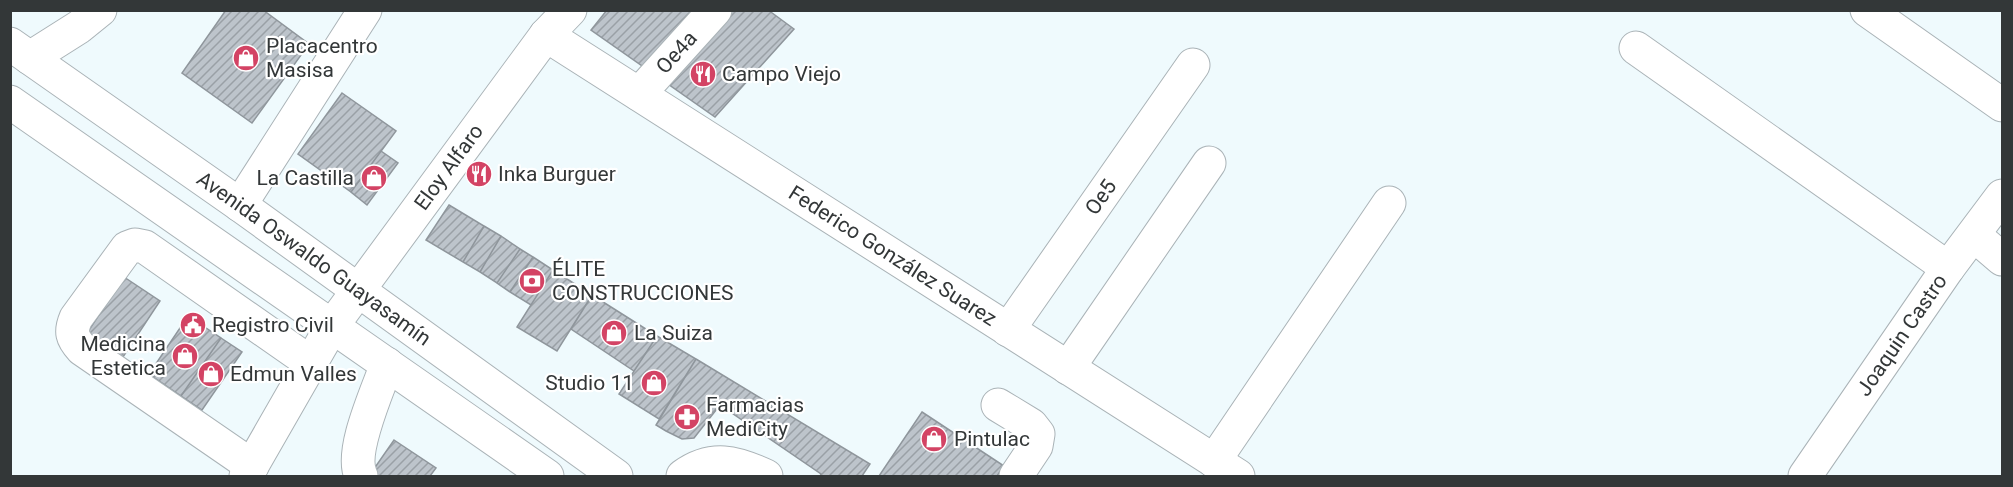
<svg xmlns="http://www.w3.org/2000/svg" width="2013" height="487" viewBox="0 0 2013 487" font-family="Roboto,sans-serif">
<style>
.building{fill:url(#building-hatch);stroke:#8f969c;stroke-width:1.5}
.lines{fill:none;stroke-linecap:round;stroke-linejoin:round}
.minor-casing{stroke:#aab3b7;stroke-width:35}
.major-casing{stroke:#aab3b7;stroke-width:35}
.minor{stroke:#fff;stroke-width:33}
.major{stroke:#fff;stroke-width:33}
.labels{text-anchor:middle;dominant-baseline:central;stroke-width:4.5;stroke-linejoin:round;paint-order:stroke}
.poi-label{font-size:21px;fill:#333738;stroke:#fff;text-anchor:start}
.street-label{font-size:21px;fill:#333738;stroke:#fff}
</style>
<defs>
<pattern id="building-hatch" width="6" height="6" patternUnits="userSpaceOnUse" patternTransform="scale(1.5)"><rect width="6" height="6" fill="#bdc4cb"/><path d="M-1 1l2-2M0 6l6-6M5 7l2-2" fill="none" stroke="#9aa0a6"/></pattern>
</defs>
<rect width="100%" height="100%" fill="#effafd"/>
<path class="building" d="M226,10H263L309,44L252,123L182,73Z
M607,10H768L794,29L715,117L591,30Z
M342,93L396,131L351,192L298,154Z
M381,151L398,163L367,205L351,192Z
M449,205L484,226L463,262L426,240Z
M484,226L501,236L480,272L463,262Z
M501,236L520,249L497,283L480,272Z
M520,249L533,257L510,292L497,283Z
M533,257L553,270L531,305L510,292Z
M553,270L592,295L557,351L517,327Z
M124,277L160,301L121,360L85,336Z
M592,295L657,336L634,371L571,329Z
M188,316L221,338L181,396L149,374Z
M657,336L696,359L659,419L619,394Z
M221,338L242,352L202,410L181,396Z
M696,359L870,464L862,476H820L821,474L720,405L694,438L682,439L666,431L656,425Z
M922,412L1004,466L997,476H879Z
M394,440L436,468L430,476H369Z"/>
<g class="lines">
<defs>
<g id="minor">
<path d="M1867,10L2002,105"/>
<path id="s1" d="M546,35L1238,476"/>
<path d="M1636,48L1948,268"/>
<path d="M30,58L79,27L100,10"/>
<path id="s2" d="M639,94L715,10"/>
<path d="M240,205L365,10"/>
<path d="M1974,235L2002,259"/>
<path id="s3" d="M1008,330L1193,65"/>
<path d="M1068,368L1209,163"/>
<path d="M998,405L1031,425L1038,434L1036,446L1016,476"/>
<path d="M1214,461L1389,203"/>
<path d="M252,466L82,349C72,338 70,332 76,318L127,248L135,245L145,247L311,363"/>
<path id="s4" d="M246,476L332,326L546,35L570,10"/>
<path d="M361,476C349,452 378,390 387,364"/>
<path d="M683,476C712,455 736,462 766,476"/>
<path id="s5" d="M1805,476L1948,268L2002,196"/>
</g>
<g id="major">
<path id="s6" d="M10,44L240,205L616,476"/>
<path d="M10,102L547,476"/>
</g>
</defs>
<use href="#minor" class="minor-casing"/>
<use href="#major" class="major-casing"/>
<use href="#minor" class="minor"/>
<use href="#major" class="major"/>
</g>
<defs>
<symbol id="shop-disc" viewBox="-11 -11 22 22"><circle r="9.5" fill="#d34364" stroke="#fff"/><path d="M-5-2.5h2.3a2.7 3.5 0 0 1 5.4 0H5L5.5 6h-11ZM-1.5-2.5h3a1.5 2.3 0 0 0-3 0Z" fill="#fff"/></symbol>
<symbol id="restaurant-disc" viewBox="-11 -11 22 22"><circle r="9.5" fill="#d34364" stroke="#fff"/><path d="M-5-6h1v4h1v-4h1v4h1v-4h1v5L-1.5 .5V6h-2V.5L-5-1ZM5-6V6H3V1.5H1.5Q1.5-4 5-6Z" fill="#fff"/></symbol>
<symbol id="bank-disc" viewBox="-11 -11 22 22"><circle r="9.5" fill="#d34364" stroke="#fff"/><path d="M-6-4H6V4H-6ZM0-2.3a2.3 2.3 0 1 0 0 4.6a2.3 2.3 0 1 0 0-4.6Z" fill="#fff"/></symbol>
<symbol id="civic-disc" viewBox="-11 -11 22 22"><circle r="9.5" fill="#d34364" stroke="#fff"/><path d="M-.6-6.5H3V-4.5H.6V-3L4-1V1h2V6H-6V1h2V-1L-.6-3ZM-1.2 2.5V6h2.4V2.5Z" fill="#fff"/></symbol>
<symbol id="pharmacy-disc" viewBox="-11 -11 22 22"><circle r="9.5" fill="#d34364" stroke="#fff"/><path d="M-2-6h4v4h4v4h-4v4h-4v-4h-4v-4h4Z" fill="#fff"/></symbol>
</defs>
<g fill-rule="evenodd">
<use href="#shop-disc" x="231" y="43" width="30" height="30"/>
<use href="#restaurant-disc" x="688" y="59" width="30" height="30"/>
<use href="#restaurant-disc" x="464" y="159" width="30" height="30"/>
<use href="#shop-disc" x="359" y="163" width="30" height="30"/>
<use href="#bank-disc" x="517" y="266" width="30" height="30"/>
<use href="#civic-disc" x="178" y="310" width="30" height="30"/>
<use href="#shop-disc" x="599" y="318" width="30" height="30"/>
<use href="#shop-disc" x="170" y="341" width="30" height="30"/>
<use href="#shop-disc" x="196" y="359" width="30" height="30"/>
<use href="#shop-disc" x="639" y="368" width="30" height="30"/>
<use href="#pharmacy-disc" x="672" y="402" width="30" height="30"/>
<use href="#shop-disc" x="919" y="424" width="30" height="30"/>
</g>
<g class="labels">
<g class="poi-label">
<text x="266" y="46">Placacentro<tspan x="266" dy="24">Masisa</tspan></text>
<text x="722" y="74">Campo Viejo</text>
<text x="498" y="174">Inka Burguer</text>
<text x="354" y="178" text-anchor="end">La Castilla</text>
<text x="552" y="269">ÉLITE<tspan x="552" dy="24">CONSTRUCCIONES</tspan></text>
<text x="212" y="325">Registro Civil</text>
<text x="634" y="333">La Suiza</text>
<text x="166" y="344" text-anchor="end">Medicina<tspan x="166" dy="24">Estetica</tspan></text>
<text x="230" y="374">Edmun Valles</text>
<text x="634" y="383" text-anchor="end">Studio 11</text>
<text x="706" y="405">Farmacias<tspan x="706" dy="24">MediCity</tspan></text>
<text x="954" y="439">Pintulac</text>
</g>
<g class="street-label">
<text stroke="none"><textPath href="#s2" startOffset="56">Oe4a</textPath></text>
<text stroke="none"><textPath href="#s4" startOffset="370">Eloy Alfaro</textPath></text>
<text stroke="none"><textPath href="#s3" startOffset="162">Oe5</textPath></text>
<text stroke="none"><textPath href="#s1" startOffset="411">Federico González Suarez</textPath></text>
<text stroke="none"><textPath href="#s6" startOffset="372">Avenida Oswaldo Guayasamín</textPath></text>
<text stroke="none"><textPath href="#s5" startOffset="171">Joaquin Castro</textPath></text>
</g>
</g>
<rect width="2013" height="487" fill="none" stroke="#333738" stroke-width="24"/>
</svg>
